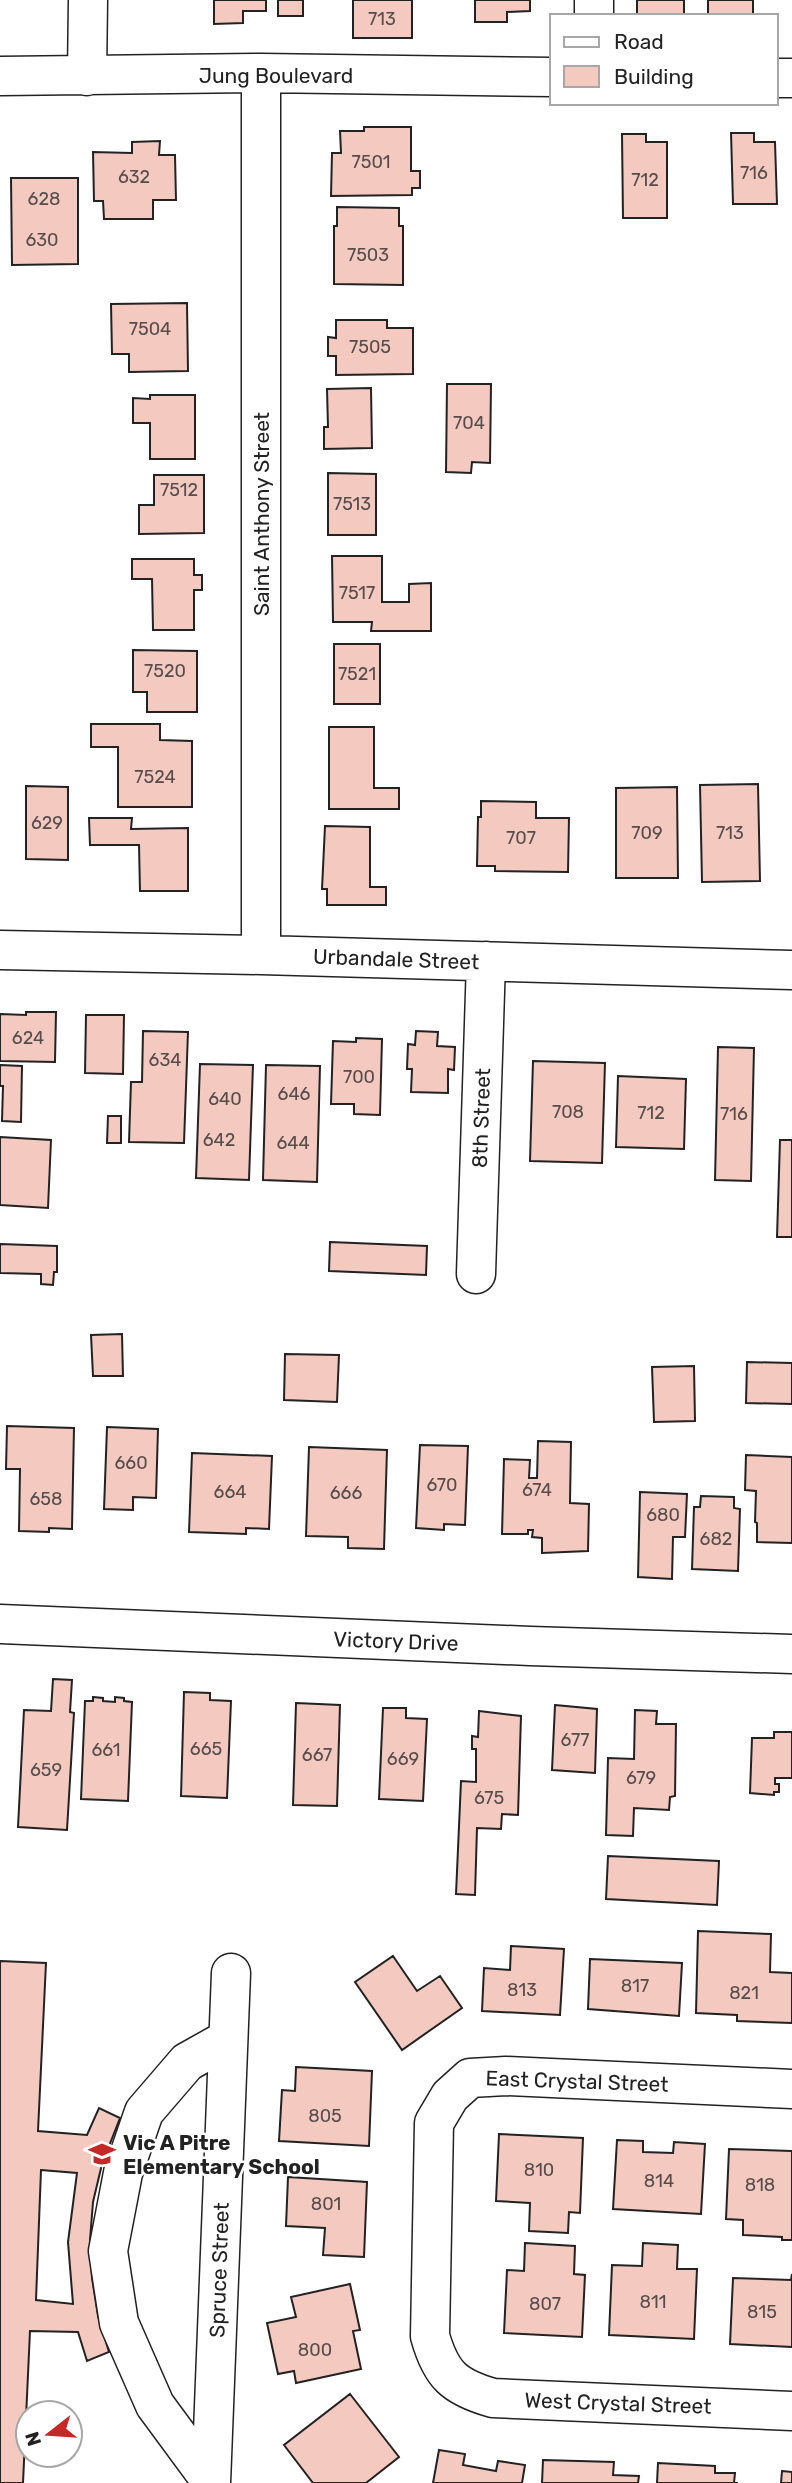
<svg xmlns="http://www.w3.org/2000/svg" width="792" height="2483" viewBox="0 0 792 2483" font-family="Rubik,sans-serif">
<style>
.building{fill:#f3c9c0;stroke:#222;stroke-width:2;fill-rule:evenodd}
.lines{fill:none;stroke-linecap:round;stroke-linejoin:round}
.minor-casing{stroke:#222;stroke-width:41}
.minor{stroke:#fff;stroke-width:38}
.labels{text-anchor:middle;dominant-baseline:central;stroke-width:5;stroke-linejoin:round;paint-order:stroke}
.number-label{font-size:18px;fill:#564c4a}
.street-label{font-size:21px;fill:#222;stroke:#fff}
.poi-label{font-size:21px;font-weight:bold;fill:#222;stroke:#fff;text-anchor:start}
</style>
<rect width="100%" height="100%" fill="#fff"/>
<path class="building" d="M214,0H266V11H243V23L214,24Z
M278,0H303V16H278Z
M353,0H412V38H353Z
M475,0H530V11L507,12V22H475Z
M637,0H684V14L637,16Z
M708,0H753V16H708Z
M364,127H411V171H420V188H412V195L331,196L332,153H341L340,131H364Z
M731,133H754V142H775L777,204H733Z
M622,134H646V142H667V218H623Z
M160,141L159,155H175L176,200H153V219H104L103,201H94L93,152L132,153V142Z
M11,178H78V264L12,265Z
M337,207L399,208V226H403V285L334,284V226H337Z
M187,303L188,371L129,372V354H112L111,304Z
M336,320H387V328H413V374L336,375V356H328V337L336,338Z
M447,384H491L490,463L472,462L471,473L446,472Z
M371,388L372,448L324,449V427H328L327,389Z
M150,395H195V459H150V423H133V398L150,399Z
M328,473L376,474V535H328Z
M154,475H204V533L139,534V505H154Z
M332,556H382V602H409V584L431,583V631H371L372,622H333Z
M132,559H194V575H202V590H194V630H153L152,579H132Z
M334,644H380V704H334Z
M133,650L197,651V712H147V692H133Z
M91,724H160V740L192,741V807H118V747H91Z
M329,727H374V788H399V809H329Z
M758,784L760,881L702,882L700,785Z
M26,786L68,787V860L26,859Z
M677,787L678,878H616V788Z
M481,801L536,802V818H569L568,872L495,871V866H477L478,817H481Z
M89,818H132L131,829L188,828V891H140L139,845H90Z
M325,826L370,827V887H386V905H327V889H322Z
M26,1012H56L55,1062L0,1061V1014L26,1015Z
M86,1015H124L123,1074L85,1073Z
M143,1031L188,1032L184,1143L129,1142L131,1082H142Z
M416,1031L438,1032L437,1046L455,1047L454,1070L448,1069V1093L411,1092L412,1069H407L408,1044L415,1045Z
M356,1038L382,1039L380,1115L354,1114V1104H331L333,1041L356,1042Z
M718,1047L754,1048L751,1181L715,1180Z
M533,1061L605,1063L602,1163L530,1161Z
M200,1064L253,1065L249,1180L196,1178Z
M0,1065L22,1066L21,1122L2,1121L3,1086H0Z
M266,1065L320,1066L317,1182L263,1180Z
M618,1076L686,1079L684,1149L616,1147Z
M108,1116H121V1143H107Z
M0,1137L51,1140L48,1208L0,1205Z
M780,1140H792V1237H777Z
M330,1242L427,1246L426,1275L329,1271Z
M0,1244L57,1246V1272H54L53,1285L41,1284V1274L0,1273Z
M122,1334L123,1376H93L91,1335Z
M285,1354L339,1355L337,1402L284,1400Z
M747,1362L792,1363V1404L746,1403Z
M694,1366L695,1421L654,1422L652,1367Z
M7,1426L74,1428L72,1529L49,1528V1532L19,1531L20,1469H6Z
M107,1427L158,1429L156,1498L133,1497V1510L104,1509Z
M538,1441L571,1442L570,1503L589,1504L588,1551L542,1553V1538L532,1537L533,1530H528V1534H502L504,1459L530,1460L529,1478H537Z
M420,1445L468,1446L465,1525L444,1524V1530L416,1528Z
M309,1447L387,1450L384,1549L348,1548V1537L306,1536Z
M192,1453L272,1456L269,1529L246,1528V1534L189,1532Z
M746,1455L792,1457V1543L757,1542V1523L755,1522L756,1491L745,1490Z
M640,1492L687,1494L685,1537H673L672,1579L638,1577Z
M701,1496L734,1497V1508L740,1509L738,1571L692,1569L694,1507H700Z
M53,1679L72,1680L70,1712L74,1713L67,1830L18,1827L24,1710L51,1711Z
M184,1692L210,1693V1700L231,1701L227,1798L181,1796Z
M93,1697L103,1698V1701L115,1702V1697L124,1698V1701L132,1702L128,1801L81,1799L85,1701H93Z
M296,1703L340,1705L337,1806L293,1805Z
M555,1705L597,1709L595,1773L552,1770Z
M383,1708H406V1718L427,1719L423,1801L379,1799Z
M635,1710L657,1711L656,1724H676L675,1796L670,1797L669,1810L634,1808L633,1836L606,1835L608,1758L634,1759Z
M479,1711L521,1716L518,1815L502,1814L501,1829L477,1828L475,1895L456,1894L461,1781L476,1782V1749H472V1736L478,1737Z
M774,1732H792V1778H775V1784H779V1792H774V1795L750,1793L752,1738H774Z
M608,1856L719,1861L717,1905L606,1899Z
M698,1931L771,1934L770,1972L792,1973V2023L737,2021V2015L696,2013Z
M511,1946L564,1949L560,2015L482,2011L484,1968L510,1970Z
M393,1956L417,1991L440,1976L462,2008L402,2050L355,1982Z
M590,1959L682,1963L679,2016L588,2009Z
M0,1961L46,1963L38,2131L87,2135L99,2108L120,2118L102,2164L93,2202L90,2240L92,2278L98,2316L109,2352L87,2361L78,2332L30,2331L23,2483H0ZM41,2170L77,2173L68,2242L73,2304L36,2300Z
M296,2067L372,2071L369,2146L279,2141L282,2090L295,2091Z
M499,2134L583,2138L580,2213L569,2212L568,2233L529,2231L530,2203L496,2201Z
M617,2140L643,2141V2152L673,2153L674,2142L705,2144L701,2214L613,2209Z
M729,2149L792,2151V2240H782V2237L743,2235V2220L726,2219Z
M288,2177L367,2182L364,2257L323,2255L325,2228L286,2226Z
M525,2243L575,2246L574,2274L585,2275L582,2337L504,2333L507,2270L524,2271Z
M643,2243L678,2245L677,2269H697L694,2339L609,2335L612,2265L642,2266Z
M792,2274V2347L730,2344L733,2278L791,2280Z
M350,2284L360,2330L353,2331L361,2369L296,2383L294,2371L278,2374L267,2323L296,2317L291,2297Z
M350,2394L399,2457L366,2483H313L284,2445Z
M439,2450L465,2454L463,2465L496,2471L498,2461L525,2465L522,2483H433Z
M543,2460L614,2462L613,2475L639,2476L638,2483H542Z
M658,2463L715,2466V2473H735L734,2483H738H657Z
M782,2471L792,2472V2483H781Z"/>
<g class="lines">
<defs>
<path id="minor" d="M594,16V0
M261,73V955
M0,76L261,73L552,77
M87,76L88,0
M776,78H792
M0,950L261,955L792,970
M476,1274L486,961
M0,1624L530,1646L792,1654
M792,2089L506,2076L470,2078L450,2096L434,2123L430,2336C441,2375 454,2387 493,2398L792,2411
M211,2481L155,2405L119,2323L108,2251L123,2173L144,2112L187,2062L228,2039
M211,2483L231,1973"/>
</defs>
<use href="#minor" class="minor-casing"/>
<use href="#minor" class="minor"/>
</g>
<defs>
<symbol id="school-bare" viewBox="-9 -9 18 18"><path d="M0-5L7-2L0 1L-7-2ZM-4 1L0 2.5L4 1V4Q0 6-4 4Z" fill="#c62828" stroke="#fff" stroke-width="2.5" paint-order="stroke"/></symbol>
</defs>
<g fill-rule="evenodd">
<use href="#school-bare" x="83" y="2135" width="38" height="38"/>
</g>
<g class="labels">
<g class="number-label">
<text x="382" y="19">713</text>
<text x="371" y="162">7501</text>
<text x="754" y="173">716</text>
<text x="134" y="177">632</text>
<text x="645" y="180">712</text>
<text x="44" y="199">628</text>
<text x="42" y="240">630</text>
<text x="368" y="255">7503</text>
<text x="150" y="329">7504</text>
<text x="370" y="347">7505</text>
<text x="469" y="423">704</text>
<text x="179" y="490">7512</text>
<text x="352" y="504">7513</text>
<text x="357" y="593">7517</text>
<text x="165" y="671">7520</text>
<text x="357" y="674">7521</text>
<text x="155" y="777">7524</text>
<text x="47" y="823">629</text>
<text x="647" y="833">709</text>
<text x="730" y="833">713</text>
<text x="521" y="838">707</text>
<text x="28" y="1038">624</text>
<text x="165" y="1060">634</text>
<text x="359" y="1077">700</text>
<text x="294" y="1094">646</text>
<text x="225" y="1099">640</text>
<text x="568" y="1112">708</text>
<text x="651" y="1113">712</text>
<text x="734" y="1114">716</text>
<text x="219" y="1140">642</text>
<text x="293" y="1143">644</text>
<text x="131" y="1463">660</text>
<text x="442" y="1485">670</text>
<text x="537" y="1490">674</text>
<text x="230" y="1492">664</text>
<text x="346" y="1493">666</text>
<text x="46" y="1499">658</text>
<text x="663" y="1515">680</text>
<text x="716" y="1539">682</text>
<text x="575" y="1740">677</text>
<text x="206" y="1749">665</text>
<text x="106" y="1750">661</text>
<text x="317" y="1755">667</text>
<text x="403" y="1759">669</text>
<text x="46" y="1770">659</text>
<text x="641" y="1778">679</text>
<text x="489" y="1798">675</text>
<text x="635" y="1986">817</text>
<text x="522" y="1990">813</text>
<text x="744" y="1993">821</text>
<text x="325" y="2116">805</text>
<text x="539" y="2170">810</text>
<text x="659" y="2181">814</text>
<text x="760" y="2185">818</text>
<text x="326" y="2204">801</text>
<text x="653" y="2302">811</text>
<text x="545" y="2304">807</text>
<text x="762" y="2312">815</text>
<text x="315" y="2350">800</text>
</g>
<g class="street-label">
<text x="276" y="75">Jung Boulevard</text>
<text transform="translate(261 514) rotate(-90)">Saint Anthony Street</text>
<text transform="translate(396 959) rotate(2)">Urbandale Street</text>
<text transform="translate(481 1118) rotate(-88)">8th Street</text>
<text transform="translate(396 1641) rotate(2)">Victory Drive</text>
<text transform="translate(577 2081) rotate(2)">East Crystal Street</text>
<text transform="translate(219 2270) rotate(-88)">Spruce Street</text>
<text transform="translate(618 2403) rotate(2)">West Crystal Street</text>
</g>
<g class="poi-label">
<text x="123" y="2142">Vic A Pitre<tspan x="123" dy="24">Elementary School</tspan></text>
</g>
</g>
<rect x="550" y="14" width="228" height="91" fill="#ffffff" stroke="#a7a7a7" stroke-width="2"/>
<rect x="564" y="37" width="35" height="10" fill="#ffffff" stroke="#a7a7a7" stroke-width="2"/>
<text x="614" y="49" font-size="21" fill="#222222">Road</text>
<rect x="564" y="66" width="35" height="21" fill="#f3c9c0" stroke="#a7a7a7" stroke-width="2"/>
<text x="614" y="84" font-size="21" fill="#222222">Building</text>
<g transform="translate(49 2434) rotate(253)"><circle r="33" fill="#ffffff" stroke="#a7a7a7" stroke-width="2"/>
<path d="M0-5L12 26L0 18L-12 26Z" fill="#c62828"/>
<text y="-10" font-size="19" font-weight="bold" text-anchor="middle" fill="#222222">N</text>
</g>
</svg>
